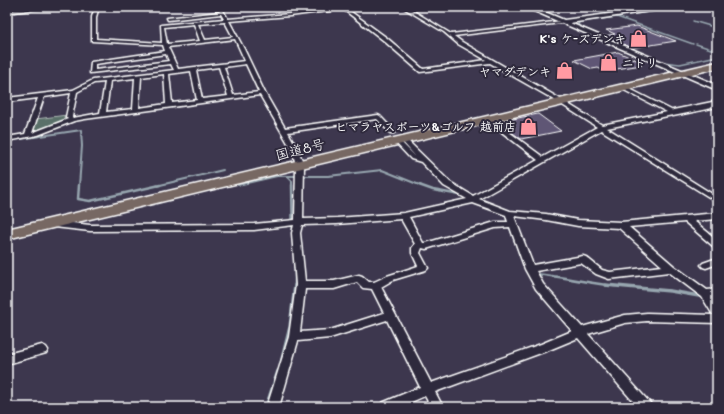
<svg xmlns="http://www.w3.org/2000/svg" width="724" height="414" viewBox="0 0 724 414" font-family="Mali,'Klee One',sans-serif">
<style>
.green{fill:#5a6f69;stroke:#acb7b4}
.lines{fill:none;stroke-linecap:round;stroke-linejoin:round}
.stream-far3{stroke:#97a6af;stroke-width:1.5}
.stream-far2{stroke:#97a6af;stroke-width:2}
.stream-far1{stroke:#97a6af;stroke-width:2.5}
.stream{stroke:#97a6af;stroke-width:3.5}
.building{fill:#5e5674;stroke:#fff}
.street-tunnel{stroke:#504b60;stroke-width:6;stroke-dasharray:6 3.5;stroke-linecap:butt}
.street-casing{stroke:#fff;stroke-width:3}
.secondary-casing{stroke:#fff;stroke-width:3}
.highway-casing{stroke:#fff;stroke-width:3}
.street{fill:#2f2a3d;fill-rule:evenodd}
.secondary{fill:#2f2a3d;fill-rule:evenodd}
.highway{fill:#776864;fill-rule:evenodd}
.labels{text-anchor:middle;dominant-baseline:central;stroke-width:4;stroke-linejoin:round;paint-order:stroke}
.far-poi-label{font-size:12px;font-weight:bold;fill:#fff;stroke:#2f2a3d;text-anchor:end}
.street-label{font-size:14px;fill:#fff;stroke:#2f2a3d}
</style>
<rect width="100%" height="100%" fill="#3d374e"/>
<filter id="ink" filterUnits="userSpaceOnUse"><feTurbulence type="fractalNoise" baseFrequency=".025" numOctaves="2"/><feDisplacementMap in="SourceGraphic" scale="8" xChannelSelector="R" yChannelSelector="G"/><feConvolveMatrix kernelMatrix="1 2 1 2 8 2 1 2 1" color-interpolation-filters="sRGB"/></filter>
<g filter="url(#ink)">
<path class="green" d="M67,115L64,116L65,121L36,132H32L36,119Z"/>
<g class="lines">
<path class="stream-far3" d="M590,7L609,14
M710,7L717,9
M620,16L687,7
M693,21L717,28
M693,44L617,17L579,22L578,26L663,62L680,64L717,56
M696,44L717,51"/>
<path class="stream-far2" d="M7,141L81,130L82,146L79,186
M287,176L292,181V186
M238,185L277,176H328L382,170L422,186
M156,186L223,170"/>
<path class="stream-far1" d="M79,185L78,199L90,201L160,185
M292,185L293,242
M419,185L433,190L460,195
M473,202L505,214L526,271L529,272
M534,274C561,276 588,283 615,286
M295,286V265"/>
<path class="stream" d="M605,285L670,291L705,297
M710,298L717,300
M281,363L290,327L295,285
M266,407L278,371"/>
</g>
<path class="building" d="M637,26L676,41L632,48L604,36L615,34L606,30Z
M618,52L643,63L640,64L642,65L604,71L598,68L592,69L574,60Z
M538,114L561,131L521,139L498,122Z"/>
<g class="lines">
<path class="street-tunnel" d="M392,132L405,145"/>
<defs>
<path id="street" d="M41,7H53L7,13V11Z
M95,7H99L96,17V39L162,43L161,25L224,19L221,14L168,20L167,18L220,12L217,7H221L228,19L290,14L340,7H356L347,9L387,38L423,69L486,60L458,44L444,32L402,7H407L451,34L562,21L561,23L454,36L462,42L557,97L602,125L667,112L620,88V86L622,85L675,112L676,113L673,115L607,128L717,197V202L601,130L479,199L510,211L546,214L578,220L621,222L717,213V219L694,221L717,240V248L714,247L685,222L629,227L674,266L707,290L717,289V297H712L717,304V323L647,321L625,323L588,334L650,403L652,407H638L578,338L549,350L435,392L443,407H431L425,396L400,407H380L382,403L420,387L387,320L330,338L298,341L279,407H267L289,337L296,285L292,233L294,225L254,230L90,231L54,227L50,224L54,221L90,225L254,224L295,220L296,165L292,150L260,95L85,119L74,121L38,135L7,141V137L25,134L38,98L7,102V98L73,90L93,80L174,70L171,64L90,73L91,62L165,51L163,45L92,41V17ZM343,9L383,40L420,72L490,63L553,99L597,127L543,157L490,118H486V120L538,160L473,196L450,182L406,139L404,138L401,140L416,157L399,140H395V142L411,159L421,162L444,186L467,199L404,213L337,218L303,219L304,165L298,150L288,132L377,119L390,133H394L395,132L380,116L378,115L285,128L265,93L244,49L229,21L290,16ZM225,22L233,37L205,40L198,24ZM194,24L200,41L167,44L164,27ZM235,39L245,61L178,69L168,47ZM166,54L169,61L95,70V64ZM246,64L259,92L233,95L224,67ZM219,67L228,96L202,99L196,70ZM191,71L197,100L172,103L169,74ZM164,74L166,104L139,108L141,77ZM135,78L133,109L106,112L110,81ZM105,82L100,113L73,118L72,117L77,92L94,83ZM71,93L66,117L68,119L32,133L44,97ZM473,203L506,215L508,222H495L426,243H423L409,217ZM514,216L546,220L578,226L619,228L662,266L610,272L602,270L586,257L583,256L533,265ZM401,219L415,244L412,248V253L418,266L387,276L374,282H369L362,276L359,275L334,281H305L300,233L302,225L337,224ZM510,227L525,269L536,289L572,331L541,344L431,383L381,287L393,280L426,270L428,268L420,253L422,248L426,249L495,228ZM581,263L596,274L609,279L669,272L702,297L713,315L647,313L625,315L582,327L543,284L536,271ZM357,282L363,288L372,289L384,313L330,330L300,332L305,289H334Z
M717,258V264L706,268L703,267L701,265L703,263Z
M42,345L46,347L48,350L46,353L7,364V354Z"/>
<path id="secondary" d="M525,7H533L564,20L661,7H676L570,23L717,85V90Z
M717,101V107L673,116L669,113L673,110Z"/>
<path id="highway" d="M717,62V68L7,239V229Z"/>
</defs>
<use href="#street" class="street-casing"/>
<use href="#secondary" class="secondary-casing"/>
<use href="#highway" class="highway-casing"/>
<use href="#street" class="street"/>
<use href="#secondary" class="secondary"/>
<use href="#highway" class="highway"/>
</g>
</g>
<defs>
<symbol id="shop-bare" viewBox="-9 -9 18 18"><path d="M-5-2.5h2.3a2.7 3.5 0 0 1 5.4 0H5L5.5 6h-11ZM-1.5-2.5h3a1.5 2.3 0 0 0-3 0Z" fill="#ff9aa2" stroke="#2f2a3d" stroke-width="2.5" paint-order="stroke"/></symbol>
</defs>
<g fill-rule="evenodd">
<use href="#shop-bare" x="626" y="26" width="25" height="25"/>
<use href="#shop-bare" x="596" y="50" width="25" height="25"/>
<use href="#shop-bare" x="552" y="58" width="25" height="25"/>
<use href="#shop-bare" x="516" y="114" width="25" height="25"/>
</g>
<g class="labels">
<g class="far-poi-label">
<text x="626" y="38">K's ケ-ズデンキ</text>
<text x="622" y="62" text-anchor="start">ニトリ</text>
<text x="551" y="71">ヤマダデンキ</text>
<text x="516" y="126">ヒマラヤスポーツ&amp;ゴルフ 越前店</text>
</g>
<g class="street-label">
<text transform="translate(300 149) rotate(-14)">国道8号</text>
</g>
</g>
<rect width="724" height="414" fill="none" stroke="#2f2a3d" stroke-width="24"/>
<rect x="12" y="12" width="700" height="390" fill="none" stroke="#fff" stroke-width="1.5" filter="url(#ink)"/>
</svg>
